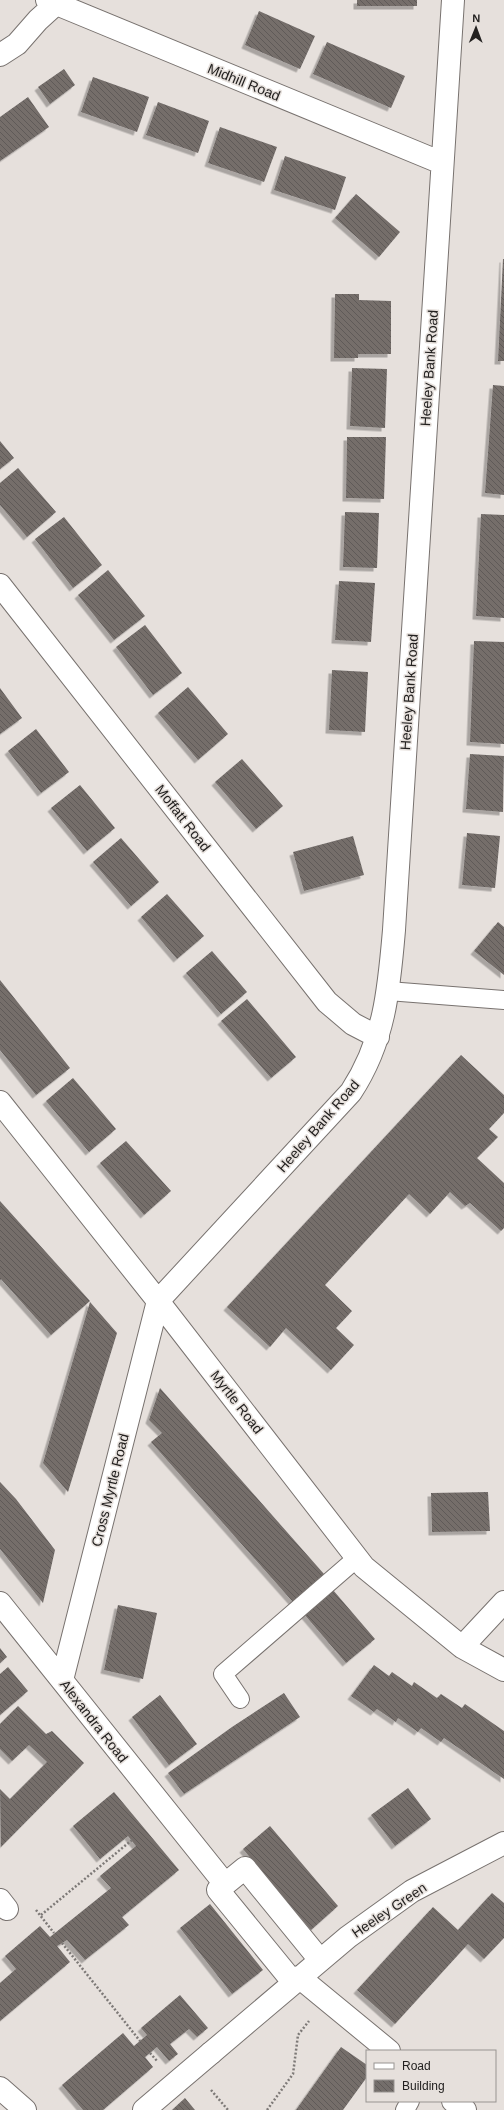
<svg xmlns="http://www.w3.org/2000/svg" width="504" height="2110" viewBox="0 0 504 2110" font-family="Arial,sans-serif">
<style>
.building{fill:url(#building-back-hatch);filter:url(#shadow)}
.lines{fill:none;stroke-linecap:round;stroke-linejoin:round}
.service-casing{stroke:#78726f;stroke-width:20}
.pedestrian-casing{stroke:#78726f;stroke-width:24}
.minor-casing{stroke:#78726f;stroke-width:24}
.secondary-casing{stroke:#78726f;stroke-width:24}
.path{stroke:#7d7977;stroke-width:2.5;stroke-dasharray:2 2;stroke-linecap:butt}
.service{stroke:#fff;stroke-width:18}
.pedestrian{stroke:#fff;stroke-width:22}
.minor{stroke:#fff;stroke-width:22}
.secondary{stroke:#fff;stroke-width:22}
.labels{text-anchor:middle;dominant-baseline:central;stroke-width:3;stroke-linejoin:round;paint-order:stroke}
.street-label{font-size:14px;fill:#232120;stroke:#e6e0dc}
</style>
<defs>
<pattern id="building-back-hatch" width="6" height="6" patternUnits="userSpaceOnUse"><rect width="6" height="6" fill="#746e6b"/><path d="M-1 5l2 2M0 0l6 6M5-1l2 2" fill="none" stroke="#5f5a58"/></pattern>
<filter id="shadow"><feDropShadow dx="-3.5" dy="3.5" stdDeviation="0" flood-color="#0004"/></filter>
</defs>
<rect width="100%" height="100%" fill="#e6e0dc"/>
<path class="building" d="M357,0H417V6H357Z
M259,11L315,36L300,69L245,45Z
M327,42L405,76L391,108L313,74Z
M64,69L75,85L50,104L38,87Z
M93,77L149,97L137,132L81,112Z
M28,97L49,127L0,161V117Z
M158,102L209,121L198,153L146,135Z
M220,127L277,147L264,182L208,163Z
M285,156L346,177L335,210L274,190Z
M356,194L400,232L379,257L335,218Z
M503,259H504V361H498Z
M335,294H359V300L391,301V354H358V358H334Z
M352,368L387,369L385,428L350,426Z
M493,385L504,386V495L485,493Z
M347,437H386L384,499L346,498Z
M0,441L14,458L0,469Z
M18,468L56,512L27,537L0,505V483Z
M345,512L379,513L377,568L343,567Z
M481,514L504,515V618L476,616Z
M64,517L102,565L73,588L35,539Z
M108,570L145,616L114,640L78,595Z
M339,581L375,583L371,642L335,640Z
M145,625L182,673L153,695L116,647Z
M474,641L504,642V744L470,742Z
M332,670L368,672L365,732L329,730Z
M188,687L228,734L198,760L158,713Z
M0,688L22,718L0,734Z
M36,729L69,772L41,793L8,751Z
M470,754L504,756L503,812L466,809Z
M242,759L283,806L256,829L215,782Z
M80,785L115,828L87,851L51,808Z
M467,833L500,836L495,888L462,885Z
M353,836L364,875L304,891L293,852Z
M121,838L159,882L131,906L93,862Z
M167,894L204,936L177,959L141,917Z
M498,922L504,927V975L474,951Z
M212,951L247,992L221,1014L186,973Z
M0,980L70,1068L36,1095L0,1050Z
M247,999L296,1057L271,1078L221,1021Z
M461,1055L504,1095V1113L489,1129L498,1137L477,1158L504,1183V1228L501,1231L470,1203L465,1206L450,1192L430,1214L409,1194L325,1285L352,1311L336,1328L354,1345L331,1370L286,1328L270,1347L227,1307Z
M73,1078L116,1129L89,1152L46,1101Z
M126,1141L171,1191L144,1215L100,1163Z
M0,1201L90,1301L51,1335L1,1279L0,1281Z
M90,1302L117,1333L68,1492L43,1463Z
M160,1388L324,1574L293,1602L151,1442L162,1433L149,1420Z
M0,1482L16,1499L55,1550L43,1603L0,1549Z
M488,1492L490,1531L432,1532L431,1493Z
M333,1590L375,1639L346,1663L304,1614Z
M118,1605L157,1613L143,1679L104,1670Z
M0,1648L7,1657L0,1663Z
M374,1665L389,1676L392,1672L412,1686L414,1682L437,1698L441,1694L462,1708L465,1704L504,1731V1779L444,1738L441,1742L421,1728L418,1732L398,1718L396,1722L377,1709L374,1712L351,1696Z
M8,1667L28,1691L0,1715V1674Z
M284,1693L300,1717L184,1794L168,1773L232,1727Z
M160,1695L197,1744L169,1765L132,1717Z
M18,1706L46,1734L52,1731L84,1763L1,1847L0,1789L10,1799L47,1762L29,1745L12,1761L0,1749V1724Z
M408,1788L431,1819L395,1846L371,1815Z
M114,1792L179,1870L122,1917L129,1925L85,1960L67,1940L57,1946L70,1962L0,2021V1983L16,1969L5,1956L40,1926L50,1937L111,1888L100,1876L136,1846L128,1836L100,1859L73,1826Z
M270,1826L338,1906L311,1930L243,1849Z
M492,1893L504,1903V1938L484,1959L468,1944L395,2024L357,1990L433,1907L458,1930Z
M210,1904L263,1970L232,1994L180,1928Z
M180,1995L208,2028L197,2037L189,2029L170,2044L178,2054L169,2061L157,2047L145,2057L153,2067L103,2110H83L62,2085L123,2033L134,2046L147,2035L141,2028Z
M341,2047L367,2065V2077L343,2110H296Z
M185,2098L195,2110H172Z"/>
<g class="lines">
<defs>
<path id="service" d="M388,991L504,1000
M240,1699L223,1674L357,1558
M405,2110L410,2101"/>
<path id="pedestrian" d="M293,1982L218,1890L245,1868L320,1960
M144,2110L211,2053"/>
<path id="minor" d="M47,0L442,163
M0,55L17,44L38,20L60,0
M0,585L327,1002L353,1024L378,1037
M0,1102L158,1301L364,1567L462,1647L504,1670
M0,1603L225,1884
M462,1647L504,1602
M62,1680L158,1301L351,1092C385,1040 389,989 394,930L453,0
M0,1900L7,1909
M299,1977L389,2051
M211,2053L348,1937L412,1891L504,1843
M453,2101L465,2110"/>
<path id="secondary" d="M0,2088L25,2110"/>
</defs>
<use href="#service" class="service-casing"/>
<use href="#pedestrian" class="pedestrian-casing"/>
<use href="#minor" class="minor-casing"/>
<use href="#secondary" class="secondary-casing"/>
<path class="path" d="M36,1910L54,1933
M41,1915L132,1840
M62,1943L140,2041
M150,2053L158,2062
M211,2090L228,2110
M267,2110L293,2074L298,2035L309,2021"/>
<use href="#service" class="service"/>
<use href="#pedestrian" class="pedestrian"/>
<use href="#minor" class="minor"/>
<use href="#secondary" class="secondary"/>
</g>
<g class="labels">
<g class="street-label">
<text transform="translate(244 82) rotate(22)">Midhill Road</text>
<text transform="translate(429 368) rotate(-86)">Heeley Bank Road</text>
<text transform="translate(409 692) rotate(-86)">Heeley Bank Road</text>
<text transform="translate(183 818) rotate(52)">Moffatt Road</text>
<text transform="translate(318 1126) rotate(-49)">Heeley Bank Road</text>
<text transform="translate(237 1402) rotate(52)">Myrtle Road</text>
<text transform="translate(110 1490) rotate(-76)">Cross Myrtle Road</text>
<text transform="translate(94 1721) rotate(52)">Alexandra Road</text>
<text transform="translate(389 1910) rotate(-34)">Heeley Green</text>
</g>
</g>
<rect x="366" y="2050" width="130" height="52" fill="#e6e0dc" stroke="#989491"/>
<rect x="374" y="2063" width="20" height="6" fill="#ffffff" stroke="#989491"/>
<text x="402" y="2070" font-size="12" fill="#232120">Road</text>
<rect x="374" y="2080" width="20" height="12" fill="url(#building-back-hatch)" stroke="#989491"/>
<text x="402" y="2090" font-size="12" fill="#232120">Building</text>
<g transform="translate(476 28) rotate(1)" stroke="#e6e0dc" stroke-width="3" paint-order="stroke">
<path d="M0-3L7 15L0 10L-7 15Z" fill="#232120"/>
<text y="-6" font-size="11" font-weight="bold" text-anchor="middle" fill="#232120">N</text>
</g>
</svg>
